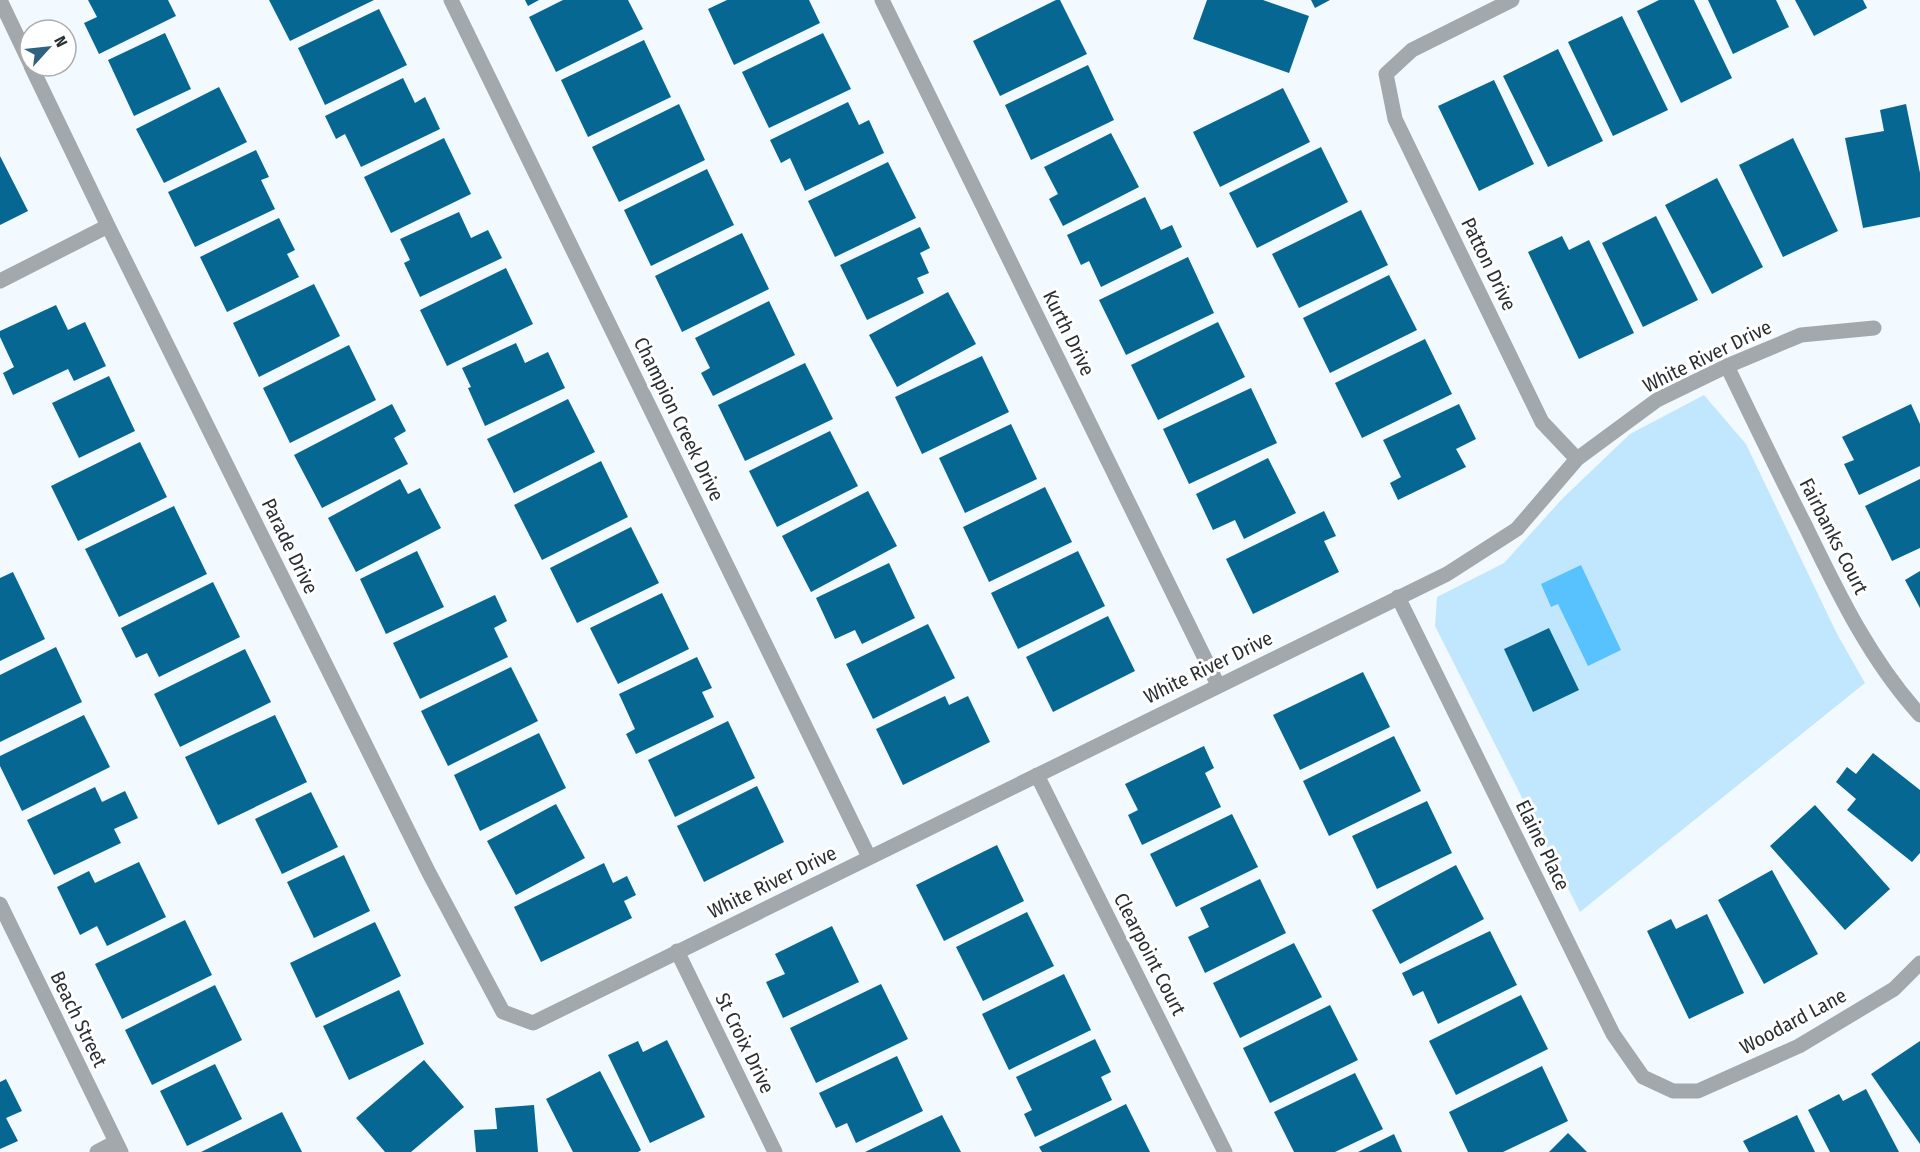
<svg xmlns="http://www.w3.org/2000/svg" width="1920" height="1152" viewBox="0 0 1920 1152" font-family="'Fira Sans Condensed',sans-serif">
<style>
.green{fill:#c1e7ff}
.water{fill:#57c2fd}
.building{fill:#056792}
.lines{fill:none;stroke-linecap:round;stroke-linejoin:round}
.street{stroke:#a3a8ac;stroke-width:15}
.labels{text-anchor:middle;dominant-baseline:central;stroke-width:6;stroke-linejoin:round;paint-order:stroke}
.street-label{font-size:20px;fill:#2a2f32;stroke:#fff}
</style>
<rect width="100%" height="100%" fill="#f2faff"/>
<path class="green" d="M1704,395L1746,444L1837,634L1865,683L1580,912L1435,626L1437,597L1504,563L1563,498L1630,434Z"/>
<path class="water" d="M1581,565L1621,650L1588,666L1558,604L1551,607L1541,584Z"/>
<path class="building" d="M88,0H168L176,16L99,54L84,23L97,17Z
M269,0H374L290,41Z
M525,0H539L528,6Z
M563,0H628L643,29L556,72L529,17Z
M727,0H809L820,23L734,65L708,9Z
M1056,0H1060L1087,54L1000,96L973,41Z
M1207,0H1263L1309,16L1289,73L1193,39Z
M1311,0H1330L1315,8Z
M1659,0H1694L1732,78L1681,103L1637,11Z
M1708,0H1776L1789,27L1733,54Z
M1795,0H1863L1867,8L1814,36Z
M379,9L407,65L325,105L298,48Z
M1622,16L1668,110L1613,136L1568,42Z
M165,33L191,89L134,116L108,60Z
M823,33L851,89L769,128L742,72Z
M644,40L671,97L588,137L561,80Z
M1558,49L1603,141L1548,167L1503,76Z
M1088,65L1114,120L1031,160L1005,105Z
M403,78L415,103L425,97L440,129L361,167L345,134L336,139L325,116Z
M1494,80L1534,164L1479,191L1438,106Z
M219,87L247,142L164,183L136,129Z
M1283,88L1310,142L1220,187L1193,132Z
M848,102L859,125L869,120L884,153L805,191L790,158L781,163L770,140Z
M679,104L705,160L619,202L592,147Z
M1906,104L1920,173V217L1863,228L1845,138L1884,131L1880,110Z
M1111,133L1139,187L1063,226L1049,199L1058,194L1044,167Z
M444,138L471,194L391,233L364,177Z
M1793,138L1838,231L1783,257L1739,165Z
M1321,147L1348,202L1257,248L1229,193Z
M256,150L269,177L261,180L275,209L195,247L168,192Z
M0,156L28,211L0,225Z
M888,162L916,218L835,257L808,201Z
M707,169L734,225L651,266L624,210Z
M1717,178L1763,267L1712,294L1665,205Z
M1145,197L1161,230L1172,225L1182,247L1101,287L1089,261L1081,265L1067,235Z
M1361,210L1388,265L1299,308L1272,254Z
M459,212L471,238L488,230L502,258L420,297L404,263L410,260L400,239Z
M1656,216L1698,300L1643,327L1602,243Z
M279,218L295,250L287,254L299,277L227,312L200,257Z
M920,227L930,248L920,253L929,273L917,278L924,293L867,320L840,265Z
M742,233L769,289L682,332L655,276Z
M1562,236L1569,250L1589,240L1634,333L1579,359L1528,252Z
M1188,257L1214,313L1126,355L1099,300Z
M506,268L533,324L447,366L420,310Z
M1389,275L1417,330L1330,373L1303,318Z
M314,284L340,336L259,377L233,323Z
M948,292L976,344L897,387L869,335Z
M769,301L795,355L713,396L701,373L710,368L695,338Z
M56,305L68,330L85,322L106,366L74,381L68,369L13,395L3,373L14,367L0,337V331Z
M1218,322L1245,377L1158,420L1131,365Z
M1425,339L1452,394L1362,438L1335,383Z
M516,343L525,363L548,352L565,388L485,426L468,388L471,387L462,368Z
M349,345L376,400L290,443L263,388Z
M982,356L1009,412L922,454L895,397Z
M805,363L833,419L745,461L718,405Z
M109,376L135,431L79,458L52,403Z
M1251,388L1277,443L1189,484L1163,429Z
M568,399L595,452L514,493L487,439Z
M392,404L406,431L394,438L408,464L322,508L294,455Z
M1459,404L1476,439L1456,449L1466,467L1398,500L1390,483L1401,477L1383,440Z
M1911,404L1920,424V466L1859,495L1844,464L1854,460L1842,437Z
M1011,424L1037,479L965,513L939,458Z
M830,431L858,486L777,527L749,471Z
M140,442L167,497L78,541L51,486Z
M1268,458L1296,513L1244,539L1235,520L1213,530L1196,494Z
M601,461L628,517L542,560L514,505Z
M400,479L408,494L420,488L441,528L356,572L328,518Z
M1920,479V548L1892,561L1865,506Z
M1045,487L1072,542L989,582L963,527Z
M868,491L897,546L811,592L782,536Z
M174,506L207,574L119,617L85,549Z
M1324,511L1336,536L1324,541L1339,572L1253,614L1226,559Z
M631,527L659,583L577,623L550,568Z
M417,551L444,607L386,634L360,579Z
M1078,551L1105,606L1018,649L991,593Z
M889,563L915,618L862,644L855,630L835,639L816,598Z
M1920,571V608L1905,580Z
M13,572L45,639L0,661V578Z
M213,582L240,637L159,677L147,653L136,658L121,628Z
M662,593L689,649L618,684L590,628Z
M495,595L507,621L494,628L508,657L420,699L393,643Z
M1108,616L1135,671L1053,712L1026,657Z
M928,624L955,678L873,719L846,664Z
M1549,628L1579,690L1533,712L1504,649Z
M56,647L82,702L0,742V675Z
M245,649L271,702L180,747L154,694Z
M697,657L712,688L702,692L714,717L636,754L626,734L635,729L619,694Z
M511,667L538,721L448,766L421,711Z
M1363,672L1390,727L1300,770L1273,715Z
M945,696L949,705L968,696L990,742L903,785L876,729Z
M84,715L110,767L22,811L0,766V756Z
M275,715L307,782L218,825L185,757Z
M728,721L755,778L675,817L648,760Z
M539,733L566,788L480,831L454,775Z
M1394,736L1421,791L1329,836L1303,781Z
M1204,746L1214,768L1205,773L1221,807L1142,845L1128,815L1138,810L1125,784Z
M1873,753L1920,790V853L1912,862L1847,810L1856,799L1836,782L1847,767L1856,774Z
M757,786L784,842L704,882L677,826Z
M95,787L102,802L125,791L138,818L114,829L121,843L54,875L27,820Z
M311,792L338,847L282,874L255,819Z
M1427,801L1452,853L1377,889L1352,836Z
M556,804L585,858L516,895L487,841Z
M1815,805L1890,889L1845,930L1770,846Z
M1232,814L1258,867L1176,907L1150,854Z
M997,845L1024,901L944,941L916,885Z
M344,855L370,911L314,938L287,882Z
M139,862L166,917L107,946L97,926L80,935L57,887L89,871L95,883Z
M604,863L613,883L627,876L636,895L624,901L632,918L541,962L514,907Z
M1456,865L1484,919L1400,964L1372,910Z
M1772,870L1818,954L1764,984L1718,900Z
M1260,879L1286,933L1205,973L1188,937L1209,927L1200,908Z
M1027,912L1054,966L983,1001L956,947Z
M1707,914L1744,993L1689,1019L1647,931L1671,919L1676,929Z
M185,920L212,975L122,1019L95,964Z
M375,922L401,976L316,1018L290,963Z
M832,926L859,982L783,1018L766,982L785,974L775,954Z
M1490,931L1517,985L1438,1024L1423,991L1413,996L1402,973Z
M1294,943L1322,997L1240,1038L1213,983Z
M1064,974L1091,1030L1009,1070L982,1014Z
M881,984L908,1039L816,1083L790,1028Z
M215,985L242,1040L152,1085L125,1030Z
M399,990L424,1044L349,1080L323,1026Z
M1521,995L1548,1049L1456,1095L1429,1041Z
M1330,1005L1358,1060L1270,1103L1243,1048Z
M1095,1039L1111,1072L1101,1077L1112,1100L1035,1137L1024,1114L1032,1110L1016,1077Z
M667,1040L705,1117L650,1143L608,1055L638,1041L643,1052Z
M1920,1041V1144L1871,1074Z
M897,1056L923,1111L856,1143L847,1123L836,1128L819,1093Z
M424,1060L464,1107L411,1152H385L356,1118Z
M215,1064L242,1119L187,1146L160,1091Z
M1542,1066L1568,1121L1503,1152H1468L1449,1112Z
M600,1071L641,1150L638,1152H573L546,1099Z
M1355,1073L1383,1129L1335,1152H1294L1274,1112Z
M6,1079L22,1111L6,1118L18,1141L0,1149V1082Z
M1866,1089L1899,1152H1830L1808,1110L1839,1094L1843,1101Z
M1126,1104L1150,1152H1042L1039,1147Z
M534,1105L538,1152H476L474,1130L497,1129L495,1108Z
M282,1112L302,1152H201Z
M942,1115L961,1152H865Z
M1797,1115L1815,1152H1749L1743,1141Z
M1568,1133L1587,1152H1549Z
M1394,1134L1402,1152H1358Z"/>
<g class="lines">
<path class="street" d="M0,0L30,63
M451,0L869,857
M882,0L1218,685
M1512,0L1412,50L1386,74L1395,119L1542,422L1577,459
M31,66L108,226L429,873L503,1012L533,1023L1447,574L1517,529L1577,459L1657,400L1727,366L1801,335L1874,328
M0,281L108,226
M1727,366C1753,420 1779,474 1806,527C1838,593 1870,660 1920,715
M1398,597L1613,1034L1643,1077L1673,1091H1698L1799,1046L1894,989L1920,963
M1037,775L1225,1152
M0,904L121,1152
M677,951L775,1152
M97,1152L116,1142"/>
</g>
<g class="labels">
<g class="street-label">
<text transform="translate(1489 264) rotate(64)">Patton Drive</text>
<text transform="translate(1069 333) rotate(64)">Kurth Drive</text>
<text transform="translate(1707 356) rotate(-26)">White River Drive</text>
<text transform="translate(679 419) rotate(64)">Champion Creek Drive</text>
<text transform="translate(1834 536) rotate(63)">Fairbanks Court</text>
<text transform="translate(290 546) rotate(64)">Parade Drive</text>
<text transform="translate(1208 667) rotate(-26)">White River Drive</text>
<text transform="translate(1543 845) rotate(64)">Elaine Place</text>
<text transform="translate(772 882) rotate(-26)">White River Drive</text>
<text transform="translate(1150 954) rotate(63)">Clearpoint Court</text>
<text transform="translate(79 1019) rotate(64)">Beach Street</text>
<text transform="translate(1793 1021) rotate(-28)">Woodard Lane</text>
<text transform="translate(745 1043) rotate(64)">St Croix Drive</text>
</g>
</g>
<g transform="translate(48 48) rotate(63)"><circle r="28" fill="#ffffff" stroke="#aaacad" stroke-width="1.5"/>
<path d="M0-4.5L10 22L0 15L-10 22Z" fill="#2f627f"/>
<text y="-9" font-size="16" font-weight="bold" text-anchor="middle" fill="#2a2f32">N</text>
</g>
</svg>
